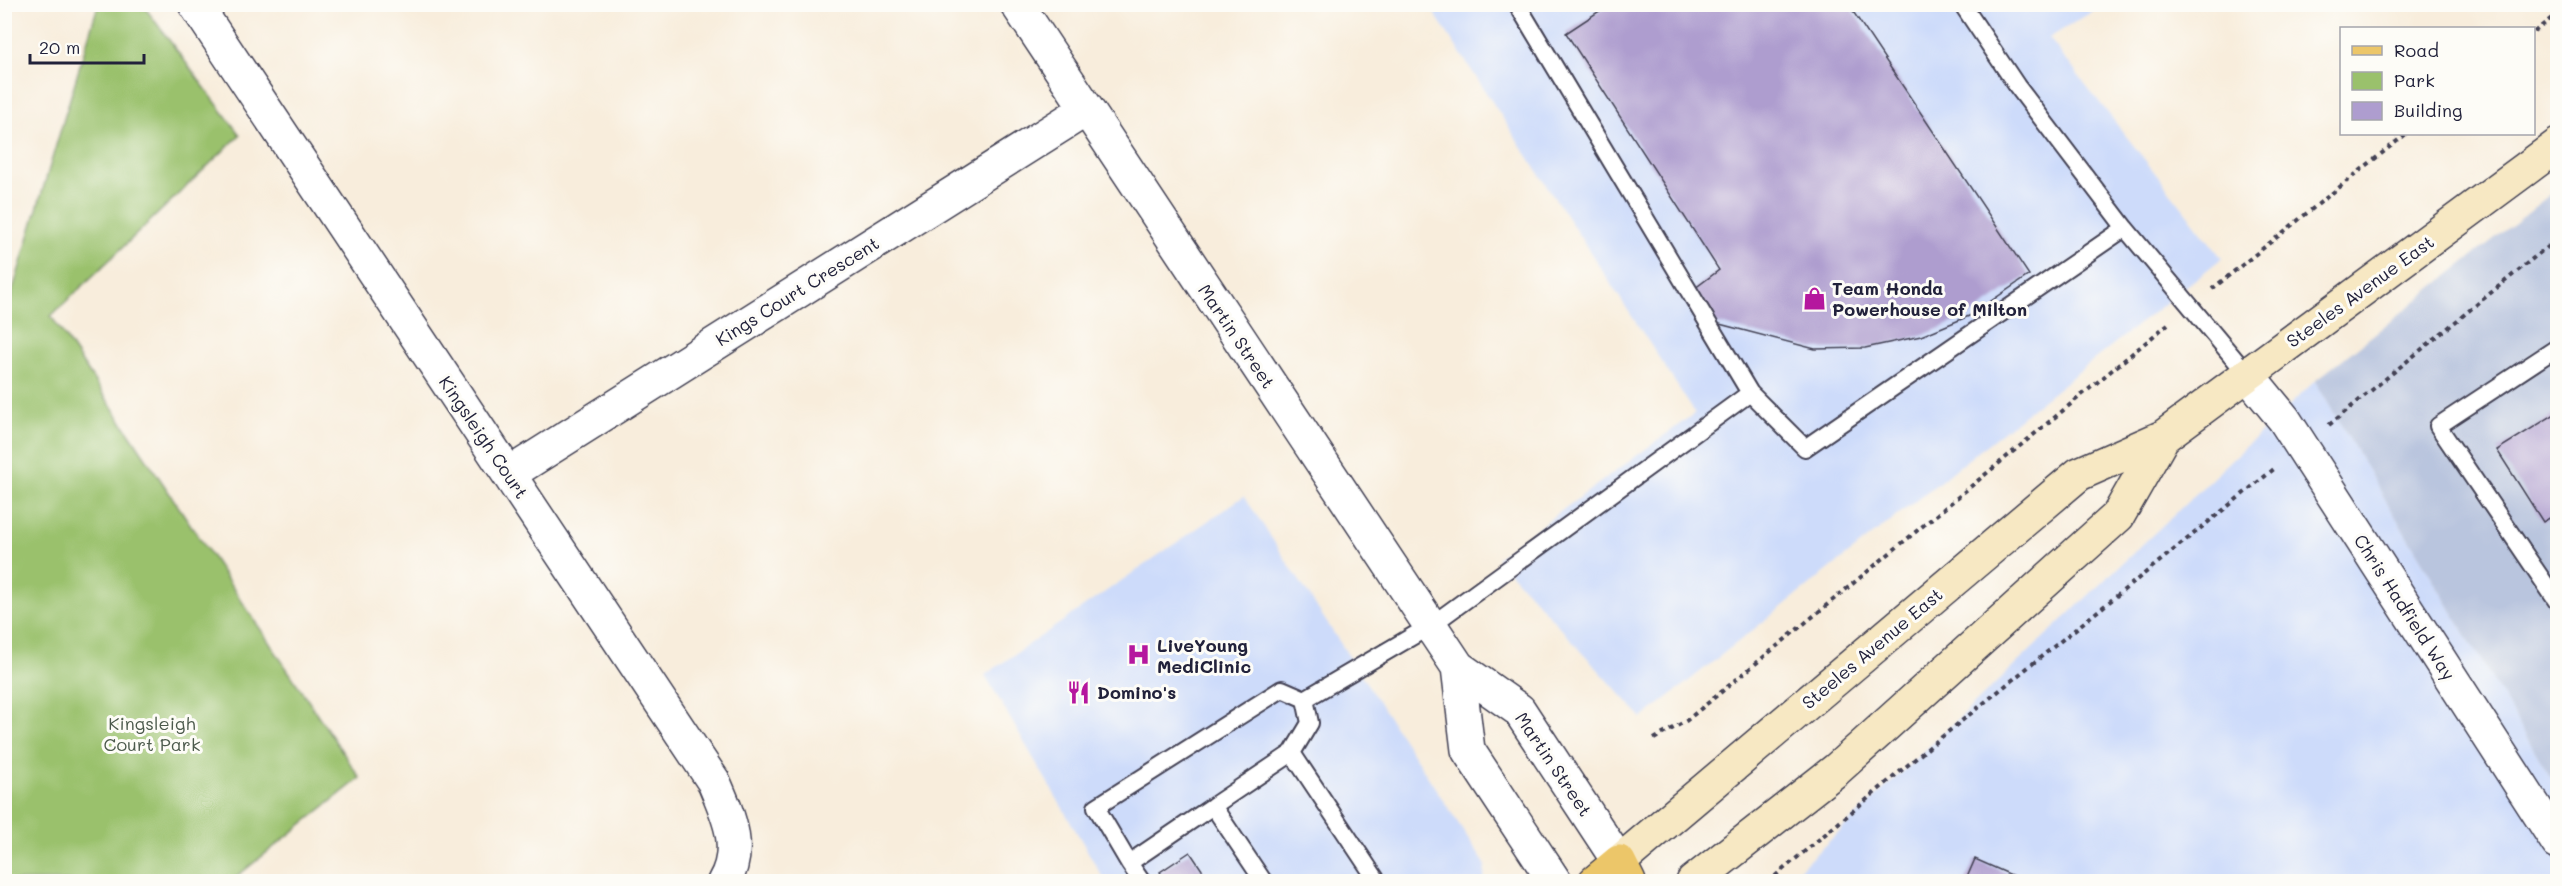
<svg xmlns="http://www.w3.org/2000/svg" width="2562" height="886" viewBox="0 0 2562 886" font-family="Mali,sans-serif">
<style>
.built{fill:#cddbfa}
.industrial{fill:#b9c5de}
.green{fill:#9ac16c;stroke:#5e7254;stroke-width:1.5}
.building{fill:#ae9dcf}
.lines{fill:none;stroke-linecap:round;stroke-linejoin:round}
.service-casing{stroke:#424053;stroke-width:20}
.minor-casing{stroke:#424053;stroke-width:36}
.tertiary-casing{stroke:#424053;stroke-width:36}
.secondary-casing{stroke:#424053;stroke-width:36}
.primary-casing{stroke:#424053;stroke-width:36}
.path{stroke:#424053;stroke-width:4;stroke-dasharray:4.5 4.5;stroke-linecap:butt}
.service{stroke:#fff;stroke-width:16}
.minor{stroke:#fff;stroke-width:33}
.tertiary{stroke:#fff;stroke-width:33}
.secondary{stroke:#f7e8c3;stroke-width:33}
.primary{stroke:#ecc669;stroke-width:33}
.labels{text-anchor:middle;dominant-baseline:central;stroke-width:6;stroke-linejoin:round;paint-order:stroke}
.poi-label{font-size:18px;font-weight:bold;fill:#22223b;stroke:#fdfcf7;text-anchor:start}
.street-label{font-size:18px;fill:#22223b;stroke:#fdfcf7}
.park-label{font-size:18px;fill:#4c5a4c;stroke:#fdfcf7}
</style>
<rect width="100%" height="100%" fill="#fdfcf7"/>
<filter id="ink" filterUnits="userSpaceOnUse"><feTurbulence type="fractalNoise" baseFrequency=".0167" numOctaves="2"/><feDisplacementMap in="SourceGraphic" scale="12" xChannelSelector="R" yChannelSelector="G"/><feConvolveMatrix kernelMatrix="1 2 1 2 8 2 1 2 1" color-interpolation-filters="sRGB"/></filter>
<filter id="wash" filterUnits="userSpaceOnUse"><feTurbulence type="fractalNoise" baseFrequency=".008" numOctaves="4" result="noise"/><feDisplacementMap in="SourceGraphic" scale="24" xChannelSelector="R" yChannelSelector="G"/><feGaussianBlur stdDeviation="1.35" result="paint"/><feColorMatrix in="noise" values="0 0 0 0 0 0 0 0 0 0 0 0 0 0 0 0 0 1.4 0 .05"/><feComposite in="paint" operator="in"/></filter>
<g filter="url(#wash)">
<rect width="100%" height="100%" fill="#f8eddc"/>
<path class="built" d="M1429,5H2103L2049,38L2222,258L1642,718L1497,558L1695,413Z
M2315,381L2557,788V881L1786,882Z
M1244,496L1485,864L1484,881H1105L985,675Z"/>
<path class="industrial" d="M2557,189V788L2315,381Z"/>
<path class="green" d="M98,5H143L240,135L51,316L360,778L231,881H5V316Z"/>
<g id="blocks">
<path class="building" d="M1610,4H1848L2029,275L1969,316L1921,336L1865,348L1815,349L1712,322L1694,289L1719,270L1566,33Z
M2558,412V513L2543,522L2497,450Z
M1190,852L1210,882H1166L1160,872Z
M1975,859L2027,882H1965Z"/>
</g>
</g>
<g filter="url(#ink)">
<use href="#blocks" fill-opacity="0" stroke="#424053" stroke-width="1.5"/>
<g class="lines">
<defs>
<path id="service" d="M1962,4L2017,86L2125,228L2247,374
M2558,347L2438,426L2558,603
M1750,393L1805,448L2125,228
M1292,753L1310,723L1305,699
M1129,863L1096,807L1282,689L1305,699L1430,626L1750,393L1517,4
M1142,882L1129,863L1213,806
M1264,882L1213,806L1292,753L1378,882"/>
<path id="minor" d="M195,4L714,782C728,815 744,848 724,882
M509,474L1085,110"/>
<path id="tertiary" d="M1017,4L1458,667L1519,710L1619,862
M2247,374L2284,419L2558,843
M1458,667L1468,750L1555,882"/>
<path id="secondary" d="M1619,862L2079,474L2163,437L2558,145
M1693,882L1836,770L2118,516L2163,437"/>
<path id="primary" d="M1595,882L1619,862L1629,882"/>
</defs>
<use href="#service" class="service-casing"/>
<use href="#minor" class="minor-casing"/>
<use href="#tertiary" class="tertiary-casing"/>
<use href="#secondary" class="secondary-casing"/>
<use href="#primary" class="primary-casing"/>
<path class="path" d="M2534,32L2558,13
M2212,289L2406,134
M2329,425L2558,238
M1654,739L1686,721L2168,324
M1768,882L1933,744L2274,469"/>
<use href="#service" class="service"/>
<use href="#minor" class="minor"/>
<use href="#tertiary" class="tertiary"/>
<use href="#secondary" class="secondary"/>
<use href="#primary" class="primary"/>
</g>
</g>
<defs>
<symbol id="shop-bare" viewBox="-9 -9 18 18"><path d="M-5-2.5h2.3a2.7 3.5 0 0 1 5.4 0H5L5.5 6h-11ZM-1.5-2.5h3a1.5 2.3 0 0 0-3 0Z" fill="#b5179e" stroke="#fdfcf7" stroke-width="2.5" paint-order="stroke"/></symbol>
<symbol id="hospital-bare" viewBox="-9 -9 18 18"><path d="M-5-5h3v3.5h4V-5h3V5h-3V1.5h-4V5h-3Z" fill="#b5179e" stroke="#fdfcf7" stroke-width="2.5" paint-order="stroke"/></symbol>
<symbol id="restaurant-bare" viewBox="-9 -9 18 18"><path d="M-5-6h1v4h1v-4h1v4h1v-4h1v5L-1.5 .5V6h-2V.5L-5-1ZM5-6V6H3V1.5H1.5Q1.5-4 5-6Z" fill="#b5179e" stroke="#fdfcf7" stroke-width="2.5" paint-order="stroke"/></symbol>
</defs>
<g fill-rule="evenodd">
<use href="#shop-bare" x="1798" y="282" width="33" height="33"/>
<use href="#hospital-bare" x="1122" y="638" width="33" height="33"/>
<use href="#restaurant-bare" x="1062" y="676" width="33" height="33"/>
</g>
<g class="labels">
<g class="poi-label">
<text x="1832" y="288">Team Honda<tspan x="1832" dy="21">Powerhouse of Milton</tspan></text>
<text x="1157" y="645">LiveYoung<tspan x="1157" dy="21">MediClinic</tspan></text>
<text x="1097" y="692">Domino's</text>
</g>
<g class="street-label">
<text transform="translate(797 291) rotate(-32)">Kings Court Crescent</text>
<text transform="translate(2360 291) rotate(-36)">Steeles Avenue East</text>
<text transform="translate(1237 336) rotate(56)">Martin Street</text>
<text transform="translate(484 437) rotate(56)">Kingsleigh Court</text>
<text transform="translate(2405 607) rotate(57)">Chris Hadfield Way</text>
<text transform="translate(1872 648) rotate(-40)">Steeles Avenue East</text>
<text transform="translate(1554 764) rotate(56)">Martin Street</text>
</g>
<g class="park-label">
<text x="152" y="723">Kingsleigh<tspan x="152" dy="21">Court Park</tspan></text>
</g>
</g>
<rect width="2562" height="886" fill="none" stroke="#fdfcf7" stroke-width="24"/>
<rect x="2340" y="27" width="195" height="108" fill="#fdfcf7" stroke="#a5a5ac" stroke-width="1.5"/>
<rect x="2352" y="46" width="30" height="9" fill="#ecc669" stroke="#a5a5ac" stroke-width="1.5"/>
<text x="2394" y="57" font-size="18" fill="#22223b">Road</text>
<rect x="2352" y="72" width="30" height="18" fill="#9ac16c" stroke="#a5a5ac" stroke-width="1.5"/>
<text x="2394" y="87" font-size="18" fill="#22223b">Park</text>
<rect x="2352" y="102" width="30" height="18" fill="#ae9dcf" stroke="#a5a5ac" stroke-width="1.5"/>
<text x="2394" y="117" font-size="18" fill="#22223b">Building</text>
<path d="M30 54v9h114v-9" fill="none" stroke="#22223b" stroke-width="3"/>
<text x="39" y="54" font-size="18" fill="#22223b" stroke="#fdfcf7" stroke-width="4.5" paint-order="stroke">20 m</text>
</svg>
